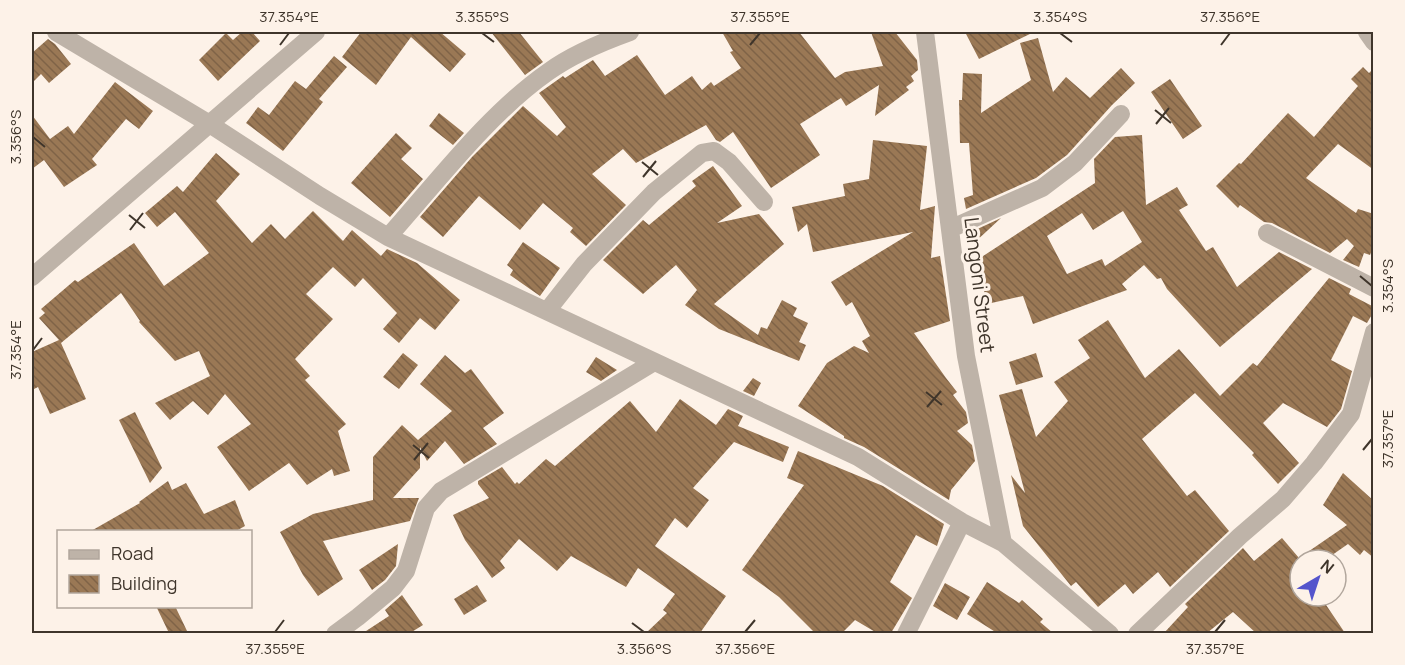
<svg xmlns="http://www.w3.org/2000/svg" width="1405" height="665" viewBox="0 0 1405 665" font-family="Manrope,sans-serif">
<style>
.building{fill:url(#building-back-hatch);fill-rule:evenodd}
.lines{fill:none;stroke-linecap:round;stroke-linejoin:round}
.minor{stroke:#beb3a8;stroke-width:18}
.ticks{fill:none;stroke:#3f352b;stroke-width:2}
.labels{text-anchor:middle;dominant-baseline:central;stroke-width:6;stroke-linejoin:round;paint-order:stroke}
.street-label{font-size:20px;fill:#3f352b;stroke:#fdf2e8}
.neatline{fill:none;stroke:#3f352b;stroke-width:2}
.ticks-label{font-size:15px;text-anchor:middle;fill:#3f352b}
</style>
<defs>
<pattern id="building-back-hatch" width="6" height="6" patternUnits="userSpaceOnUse" patternTransform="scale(1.5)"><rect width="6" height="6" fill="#9a7855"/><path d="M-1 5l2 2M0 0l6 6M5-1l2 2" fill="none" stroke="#7f6347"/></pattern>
</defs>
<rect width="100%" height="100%" fill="#fdf2e8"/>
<path class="building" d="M242,32H252L260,41L218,81L199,60L226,33L233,40Z
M361,32H440L466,54L450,72L411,37L376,85L342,57Z
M491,32H519L543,62L525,75Z
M722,32H799L835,78L845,72L883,66L871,32H895L917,60L918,70L911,76L914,81L906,87L909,90L875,116L879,85L846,106L841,98L800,124L820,155L771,188L733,132L720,142L716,140L706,125L636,163L623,149L592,174L626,205L586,246L570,232L573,228L543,203L520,230L479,196L443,237L420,217L472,157L523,106L557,136L566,127L539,93L563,76L565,78L593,60L605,76L637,55L665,95L692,76L702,90L711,82L714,86L741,68L730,52L733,51Z
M965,32H1034L979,59Z
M1038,38L1053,92L1066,77L1090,98L1121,68L1135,83L1112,105L1067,155L1036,178L966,209L964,198L973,195L969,143H960L959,100H962L963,73L982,74L981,113L1031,80L1020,43Z
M48,39L55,44L71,64L49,83L41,74L32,83V53Z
M334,56L347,67L319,99L323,102L283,151L246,123L258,107L269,115L295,81L306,89Z
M1363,67L1369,73L1374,68V170L1338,144L1306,178L1356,213L1358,209L1374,214V245L1370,255L1364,253L1359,267L1343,260L1354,246L1347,239L1330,253L1272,223L1264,222L1240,205L1238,208L1216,186L1239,163L1241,164L1288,113L1314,137L1358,86L1351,79Z
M1170,79L1202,126L1183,139L1151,92Z
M115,82L153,111L139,129L126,119L92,159L97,165L64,187L44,160L32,169V115L50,139L68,126L74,134Z
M439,113L464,133L453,145L429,126Z
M396,133L412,148L401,159L423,179L390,217L351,183Z
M1142,135L1146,205L1177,187L1188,205L1179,210L1206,251L1213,247L1237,287L1279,252L1312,269L1220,347L1167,289L1161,278L1157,279L1144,265L1122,284L1127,290L1033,324L1023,296L987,304L977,260L1095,183L1094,159L1115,137ZM1123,211L1142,242L1105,266L1102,259L1067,274L1047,236L1082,213L1093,230Z
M873,140L927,146L920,210L935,206L931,258L940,256L950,321L914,333L946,378L957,392L953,395L966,412L968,423L957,431L972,445L975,461L951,490L949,500L864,447L844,438V436L798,406L827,363L854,346L869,353L862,341L870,336L852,302L846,306L831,282L913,232L813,252L807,224L798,232L792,207L845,196L843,184L869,179Z
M216,153L240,174L216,201L252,243L271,224L285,239L313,211L343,241L352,230L381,256L387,249L417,263L460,300L435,330L420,318L399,343L383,329L397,313L363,278L355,287L333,267L306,294L333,319L295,359L310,376L305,380L346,424L338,431L350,471L334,476L332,469L307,485L289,463L249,491L217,447L251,424L225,394L208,415L193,401L170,420L155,403L210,376L199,351L175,361L139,322L140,321L121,293L61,343L86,399L50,414L38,387L32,390V352L59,340L39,318L45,313L41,309L75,280L78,282L134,243L164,286L209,253L175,212L157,227L145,213L177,186L183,192Z
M713,166L742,206L717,223L759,214L784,244L714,304L758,335L761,327L767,329L782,300L797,308L793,316L808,323L799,342L806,345L799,361L719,329L685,305L697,290L676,265L643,294L603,260L643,220L649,225L696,186L692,181Z
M1001,218L974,243L971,232Z
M523,242L560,268L540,296L510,275L513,270L507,265Z
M1329,278L1351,289L1349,294L1374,307V311L1367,323L1353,316L1331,360L1352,371L1341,409L1327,427L1283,403L1263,423L1299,463L1278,484L1252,455L1254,453L1195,393L1142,439L1187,496L1195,490L1229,531L1170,587L1158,572L1133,594L1125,584L1098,607L1076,582L1071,586L1023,526L1011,475L1025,493L999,395L1022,389L1036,437L1068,401L1054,382L1090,358L1078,340L1108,320L1145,378L1179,349L1220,396L1253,363L1257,366Z
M403,353L418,365L399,389L383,377Z
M1036,353L1043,377L1016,385L1009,362Z
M445,355L465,373L471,369L504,413L483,428L497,444L464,464L445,441L427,461L420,447V468L393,498H419L410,521L323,541L343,579L318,596L303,575L280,532L313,514L373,500V457L402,425L418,440L452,411L420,384Z
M596,357L617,370L601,381L586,372Z
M753,378L761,383L754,396L743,391Z
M680,399L716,425L728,409L743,416L738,426L789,447L783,462L734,442L693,488L709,500L687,528L675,518L655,546L726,596L700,633H646L667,613L663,610L675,594L638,568L626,587L571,556L557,571L519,539L500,561L505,568L492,578L465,540L453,515L489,498L478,484V481L502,467L515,484L517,482L519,484L546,459L555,466L630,401L656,432Z
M135,412L162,468L150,483L119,420Z
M798,451L883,486L944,524L937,546L916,535L890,582L912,598L891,633H877L855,620L842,633H815L779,597L742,570L804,485L787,478Z
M1343,473L1374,501V558L1364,550L1360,555L1348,544L1325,560H1300V596H1320L1345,633H1256L1233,612L1207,633H1164L1188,607L1185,604L1243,548L1254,561L1282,538L1299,558L1347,525L1323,505Z
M168,481L172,490L186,483L204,514L235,500L245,526L236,531H91L140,503L139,502Z
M398,544L396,566L385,580L372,590L359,570Z
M987,582L1019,603L1022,600L1043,619L1040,622L1053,633H997L967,614Z
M945,583L970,597L957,620L933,606Z
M477,585L487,601L464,615L454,599Z
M402,595L423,625L410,633H363L389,616L385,610Z
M156,606H175L188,633H169Z"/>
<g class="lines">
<path class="minor" d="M56,32L208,123L320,196L388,237L858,457L962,522L1003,543L1110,634
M925,32L966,356L1003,543
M1367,32L1374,42
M950,229L1042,188L1075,163L1121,114
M1267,233L1374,288
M388,237C437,182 488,114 548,72C570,56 605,41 630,32
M32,277L316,32
M547,311L584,264L654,192L702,153L714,151L729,162L764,202
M335,634L358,617L393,588L406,571L426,508L441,491L654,362
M906,634L962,522
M1137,634L1240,536L1283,499L1314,463L1351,414L1374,332"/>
</g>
<path class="ticks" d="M482,33L494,42M1060,33L1072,42M280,45L289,33M750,45L760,33M1221,45L1230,33M1155,110L1171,123M1156,124L1169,108M33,137L45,147M642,162L658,175M643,177L656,161M129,215L145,228M130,230L143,213M1360,276L1372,286M33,350L42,338M926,392L942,405M927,407L941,391M413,445L429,458M1363,450L1372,439M414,460L428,443M632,623L644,632M275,632L284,620M745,632L755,620M1215,632L1225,620"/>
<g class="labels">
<g class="street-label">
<text transform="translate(980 285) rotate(83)">Langoni Street</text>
</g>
</g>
<rect width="1405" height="665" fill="none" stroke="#fdf2e8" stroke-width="66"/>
<rect x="57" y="530" width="195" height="78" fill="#fdf2e8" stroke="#b1a69c" stroke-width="1.5"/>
<rect x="69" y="550" width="30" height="9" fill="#beb3a8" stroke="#b1a69c" stroke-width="1.5"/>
<text x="111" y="560" font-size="18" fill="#3f352b">Road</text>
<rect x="69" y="575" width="30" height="18" fill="url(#building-back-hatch)" stroke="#b1a69c" stroke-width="1.5"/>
<text x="111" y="590" font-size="18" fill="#3f352b">Building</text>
<g transform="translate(1318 578) rotate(39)"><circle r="28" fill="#fdf2e8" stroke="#b1a69c" stroke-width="1.5"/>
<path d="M0-4.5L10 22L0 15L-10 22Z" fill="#5555cc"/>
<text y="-9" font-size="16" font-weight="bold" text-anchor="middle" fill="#3f352b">N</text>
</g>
<rect x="33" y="33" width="1339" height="599" class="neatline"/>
<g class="ticks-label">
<text x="289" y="22">37.354°E</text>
<text x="482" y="22">3.355°S</text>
<text x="760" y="22">37.355°E</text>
<text x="1060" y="22">3.354°S</text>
<text x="1230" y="22">37.356°E</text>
<text transform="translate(16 137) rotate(-90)" y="5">3.356°S</text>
<text transform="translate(1388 286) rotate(-90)" y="5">3.354°S</text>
<text transform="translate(16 350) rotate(-90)" y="5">37.354°E</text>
<text transform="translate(1388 439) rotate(-90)" y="5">37.357°E</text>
<text x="275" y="654">37.355°E</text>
<text x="644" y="654">3.356°S</text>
<text x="745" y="654">37.356°E</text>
<text x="1215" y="654">37.357°E</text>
</g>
</svg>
